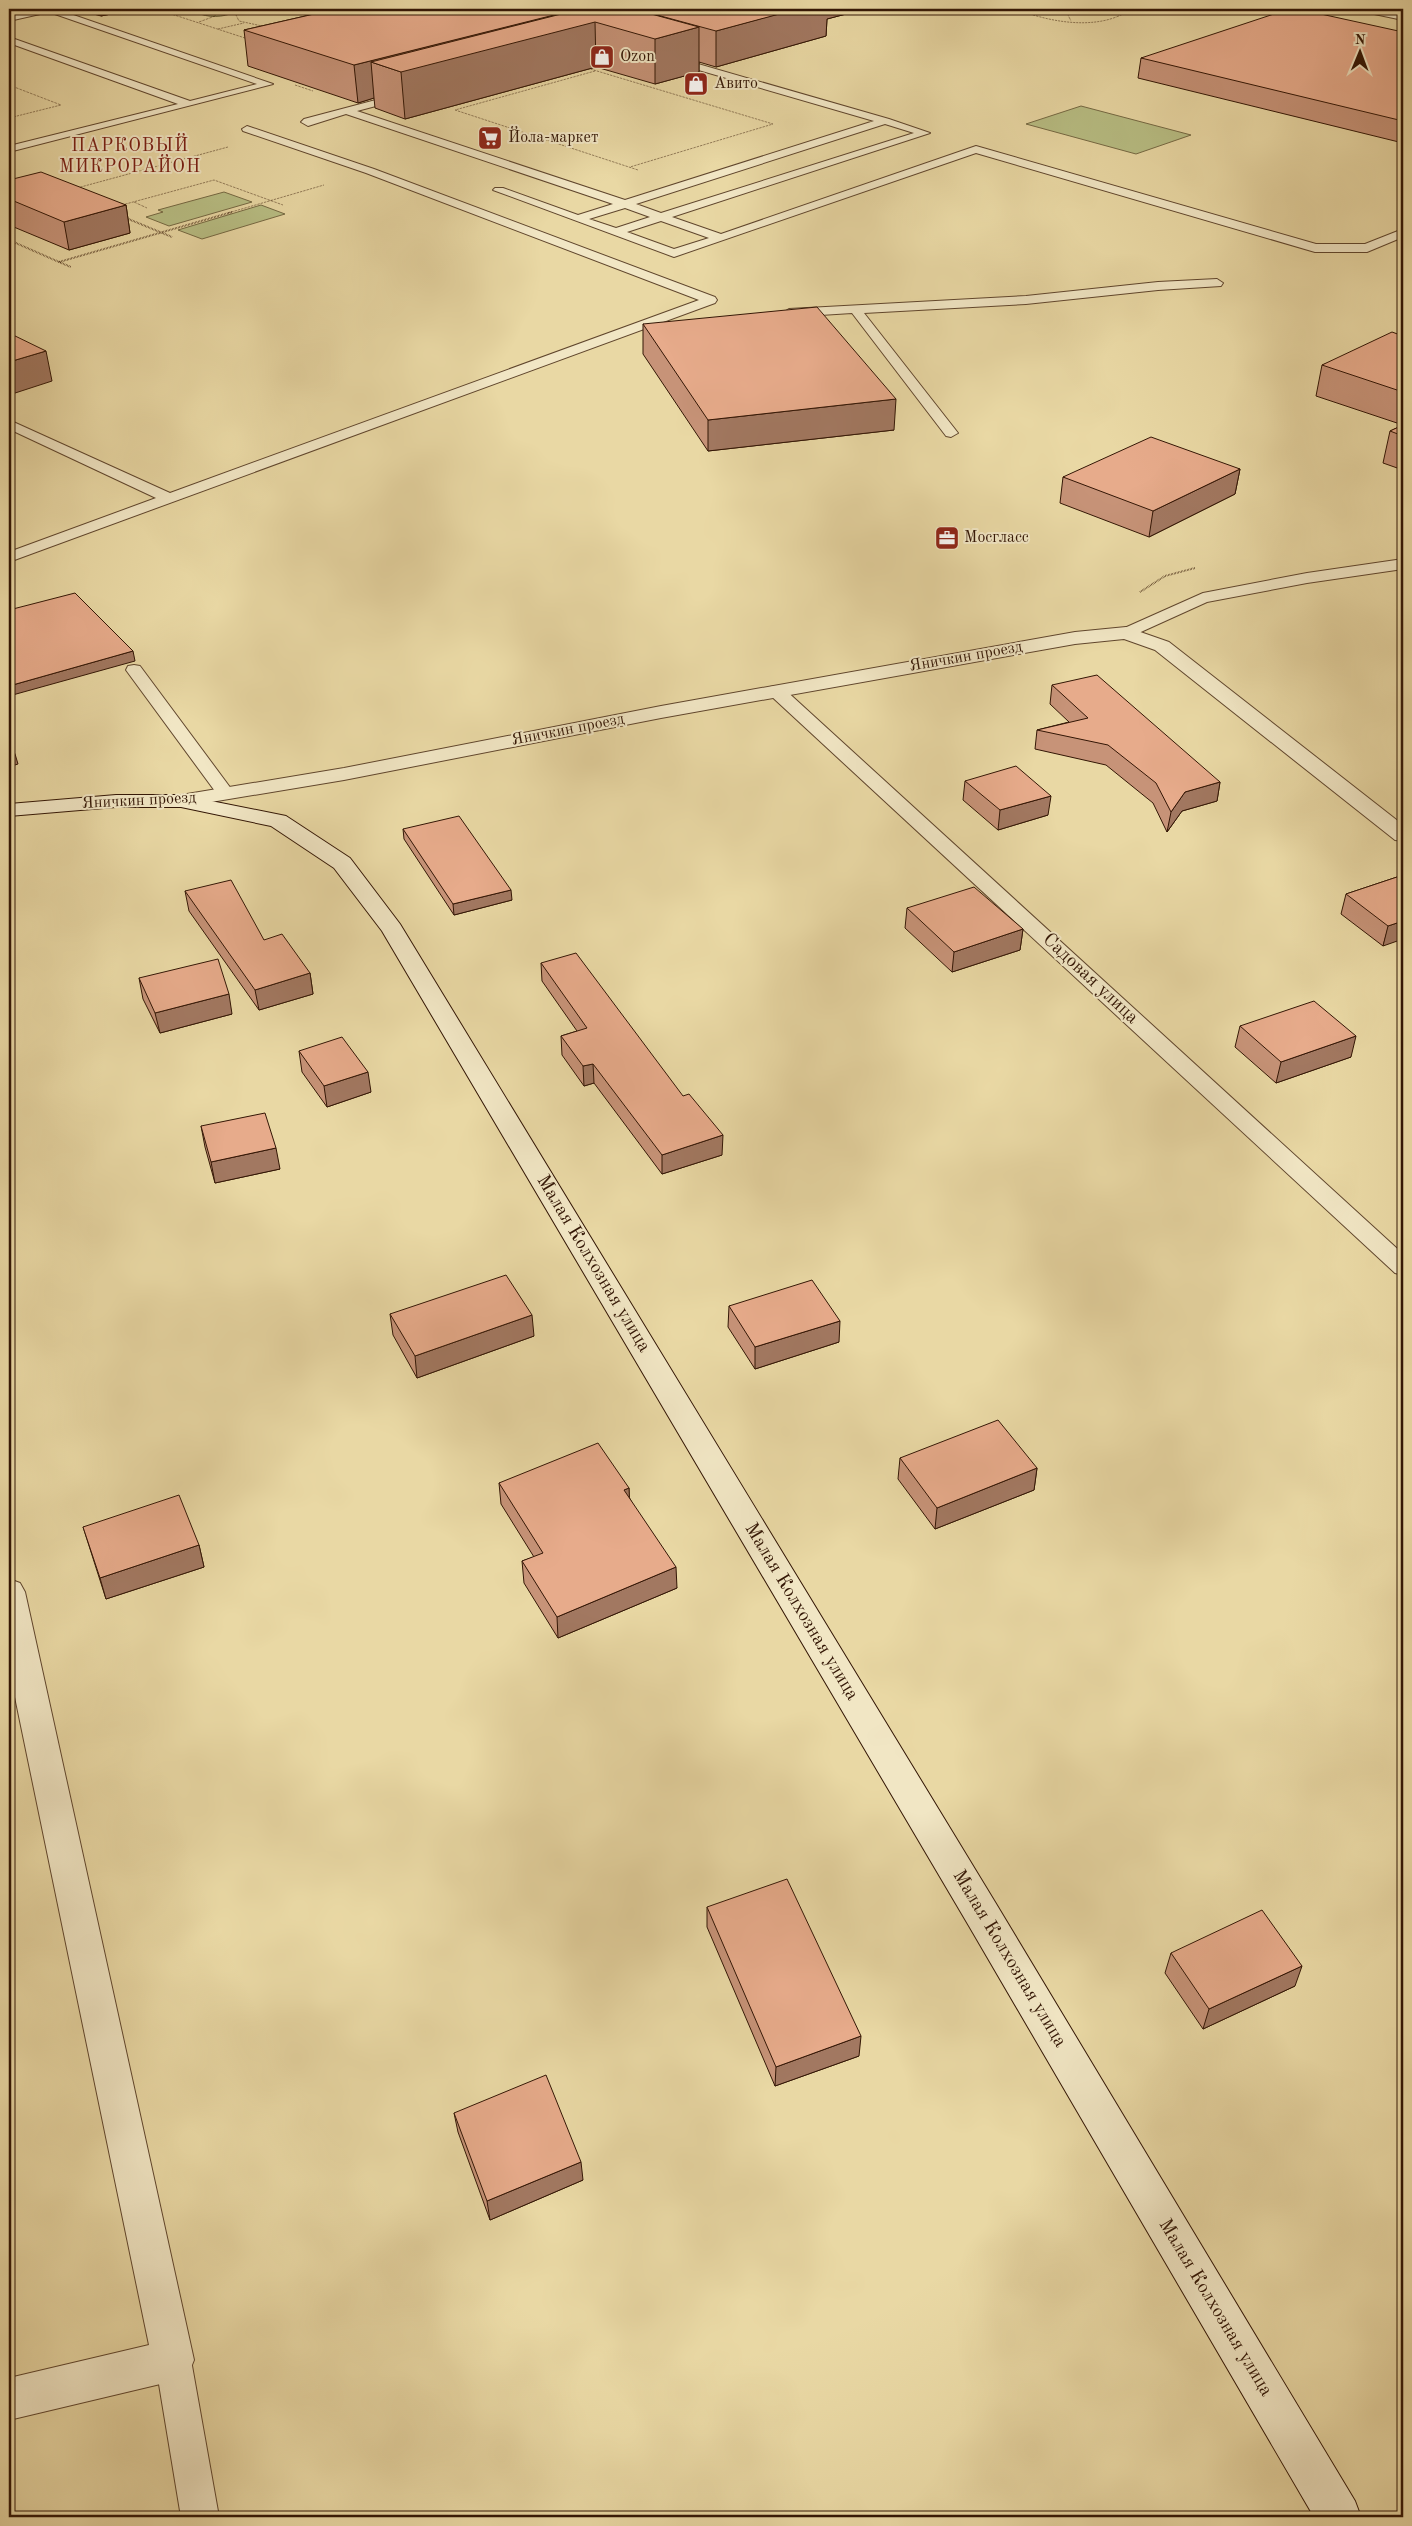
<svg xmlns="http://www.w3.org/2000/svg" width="1412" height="2526" viewBox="0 0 1412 2526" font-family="'Old Standard TT',serif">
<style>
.green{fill:#b8be84;stroke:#766a44}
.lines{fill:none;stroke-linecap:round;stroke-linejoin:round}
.lane-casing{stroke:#60462d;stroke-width:2}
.street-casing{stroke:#60462d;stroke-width:2}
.secondary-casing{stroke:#331605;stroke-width:2}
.path-far1{stroke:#331605;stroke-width:1;stroke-dasharray:0.5 1;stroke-linecap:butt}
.path{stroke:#331605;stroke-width:2;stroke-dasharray:0.5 1;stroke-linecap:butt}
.lane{fill:#f1e6c4;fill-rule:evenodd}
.street{fill:#f1e6c4;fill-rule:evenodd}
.secondary{fill:#f1e6c4;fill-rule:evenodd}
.wall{fill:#c79378;stroke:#331605}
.shaded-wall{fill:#a27861;stroke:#331605}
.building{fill:#e7ab8b;stroke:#331605}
.labels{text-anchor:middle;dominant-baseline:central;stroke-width:4;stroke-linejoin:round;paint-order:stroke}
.far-poi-label{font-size:16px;fill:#331605;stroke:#f1e6c4;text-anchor:start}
.far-street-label{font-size:16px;fill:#331605;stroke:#f1e6c4}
.far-quarter-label{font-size:18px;letter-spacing:1px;fill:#7a1f14;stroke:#f1e6c4}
.street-label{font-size:19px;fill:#331605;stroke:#f1e6c4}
</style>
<rect width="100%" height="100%" fill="#e9d8a4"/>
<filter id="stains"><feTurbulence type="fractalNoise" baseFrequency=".004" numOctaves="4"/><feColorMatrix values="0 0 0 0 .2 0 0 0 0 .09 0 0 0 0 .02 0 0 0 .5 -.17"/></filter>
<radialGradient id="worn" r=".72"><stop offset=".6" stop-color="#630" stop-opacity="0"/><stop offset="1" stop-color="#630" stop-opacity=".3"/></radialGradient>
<path class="green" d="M202,9H239L240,10C227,16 215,19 200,14L198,12Z
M1081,106L1191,135L1136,154L1026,124Z
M224,192L252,202L169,226L146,217L163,212L158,210Z
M261,205L285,214L202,239L178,230Z"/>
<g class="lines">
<defs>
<path id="lane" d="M39,9H56L273,84L9,152V146L178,104L9,43V37L190,101L257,84L49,12L9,21V15Z
M667,55L889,119L930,133L672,217L721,234L976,146L1316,244H1365L1403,229V237L1367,252H1315L976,153L674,257L493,190L495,188H503L578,215L613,204L346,114L308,126L301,122L304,119L406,92L411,95L410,97L357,111L625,200L874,121L664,60L662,58ZM885,124L914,133L661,213L636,204ZM625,208L650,217L616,228L589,219ZM661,221L709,238L674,249L627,232Z
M247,126L374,169L715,297L717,300L715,303L9,562V552L156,498L9,429V420L170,493L699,300L366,173L243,131L242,129Z
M1217,279L1223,283L1221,286L1158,290L1026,304L864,313L958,433L951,437L946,436L852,313L789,317L783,313L789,309L1026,296L1158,282Z
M1403,559V569L1307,583L1207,602L1132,636L1126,638L1118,633L1120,630L1203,593L1307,573Z
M134,665L140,666L232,790L235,794L232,798H220L126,670L128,666Z
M776,686L782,687L1403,1254V1275L1395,1273L770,695L767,691L770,687Z
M173,2342L186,2347L191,2360L219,2517H181L155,2360L160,2347Z"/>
<path id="street" d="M1359,9H1378L1403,14V20L1360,11Z
M1126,627L1169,642L1403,825V841L1395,840L1155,650L1124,639L1075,644L661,718L344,780L181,807L173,806L170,801L173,796L181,795L344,768L661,706L1075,632Z
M9,1579L20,1583L25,1592L194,2360L188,2375L173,2381L9,2420V2378L149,2345L9,1668Z"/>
<path id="secondary" d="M116,795H181L286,816L350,858L400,924L995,1902L1355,2501L1361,2517H1314L969,1926L382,931L334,868L271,826L181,807H116L9,816V804Z"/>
</defs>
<use href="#lane" class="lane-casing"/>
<use href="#street" class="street-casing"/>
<use href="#secondary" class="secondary-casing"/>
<path class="path-far1" d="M156,9L248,39
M244,9L236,15L239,21L262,26
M282,9L308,16
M1065,9L1071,21
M1118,9L1129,11
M1019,10C1052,23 1101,31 1131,9
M199,22L215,16L221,9
M218,29L244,23
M587,68L773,124L630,167
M595,71L455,110L638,170
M9,85L61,105L9,118
M295,85L313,91
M77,188L228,147
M134,202L147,208
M122,205L214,180L283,205
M228,213L324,185"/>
<path class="path" d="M126,218L172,237
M9,240L59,262L232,212
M59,262L71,267
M1140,592L1165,576L1195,568"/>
<use href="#lane" class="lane"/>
<use href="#street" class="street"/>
<use href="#secondary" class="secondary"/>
</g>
<path class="wall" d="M75,9H136L101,16Z
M336,9H865L827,19L826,36L716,67L699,62V72L655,84L596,67L405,119L375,108L374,98L358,103L248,66L244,30Z
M1403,32V143L1138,78L1141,58Z
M9,180L126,205L130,233L69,250L9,225Z
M643,324L894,430L708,451L643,354Z
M1403,336V470L1383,463L1390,431L1403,425L1316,396L1322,365Z
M1240,469L1235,494L1149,537L1060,503L1063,477Z
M1052,685L1220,782L1217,801L1182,811L1167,832L1153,803L1106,765L1035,749L1037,730L1069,722L1050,704Z
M965,781L1048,815L998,830L963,800Z
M403,829L512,900L454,915L404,839Z
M1403,875L1383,946L1341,914L1346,894Z
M185,891L264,940L310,973L313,994L259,1010L189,911Z
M907,908L1023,929L1020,950L952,972L905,928Z
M541,963L722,1155L662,1174L594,1083L584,1086L562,1055L561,1036L577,1031L542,981Z
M139,978L232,1014L160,1033L143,999Z
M1240,1026L1351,1057L1276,1083L1235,1047Z
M299,1051L371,1092L327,1107L302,1072Z
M201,1126L280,1169L215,1183L205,1147Z
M729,1306L839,1342L755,1369L728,1327Z
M390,1314L534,1336L417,1378L393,1335Z
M900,1458L1037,1468L1034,1490L935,1529L898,1479Z
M499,1483L629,1488V1497L677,1588L558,1638L524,1583L522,1561L534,1557L501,1504Z
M83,1527L199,1545L204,1567L106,1599Z
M707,1907L859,2056L775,2086L707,1927Z
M1171,1953L1295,1986L1203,2029L1165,1973Z
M454,2113L583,2180L490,2220L458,2132Z"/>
<path class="shaded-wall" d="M99,9H136L101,16Z
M578,9L595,22L596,67L405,119L401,72L371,62L374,98L358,103L354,65Z
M796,9H865L827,19L826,36L716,67V31Z
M699,27V72L655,84V39Z
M126,205L130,233L69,250L64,222Z
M46,351L52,381L9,395V362Z
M896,399L894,430L708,451V420Z
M1240,469L1235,494L1149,537L1153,511Z
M133,651L135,661L9,696V686Z
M15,754L18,764L9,767V756Z
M1220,782L1217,801L1182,811L1167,832L1171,812L1185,792Z
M1051,796L1048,815L998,830L1000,810Z
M511,890L512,900L454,915L453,904Z
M1403,921V939L1383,946L1388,926Z
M1023,929L1020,950L952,972L954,952Z
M310,973L313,994L259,1010L255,990Z
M229,994L232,1014L160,1033L155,1013Z
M1356,1036L1351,1057L1276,1083L1281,1062Z
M593,1064L594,1083L584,1086L583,1066Z
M368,1072L371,1092L327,1107L324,1086Z
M723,1135L722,1155L662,1174V1155Z
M276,1148L280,1169L215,1183L211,1162Z
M532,1315L534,1336L417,1378L415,1356Z
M840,1321L839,1342L755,1369V1347Z
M1037,1468L1034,1490L935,1529L937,1508Z
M629,1488L630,1509L624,1490Z
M199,1545L204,1567L106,1599L100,1578Z
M676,1567L677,1588L558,1638L557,1617Z
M1302,1966L1295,1986L1203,2029L1209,2009Z
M861,2036L859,2056L775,2086L776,2067Z
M581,2162L583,2180L490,2220L487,2201Z"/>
<path class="building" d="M336,9H578L354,65L244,30Z
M581,9H633L699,27L655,39L595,22L401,72L371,62Z
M635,9H798L716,31Z
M1289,9H1298L1403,32V121L1141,58Z
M41,172L126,205L64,222L9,199V180Z
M817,307L896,399L708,420L643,324Z
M1392,332L1403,336V392L1322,365Z
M9,333L46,351L9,362Z
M1403,425V436L1390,431Z
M1151,437L1240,469L1153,511L1063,477Z
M75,593L133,651L9,686V610Z
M1097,675L1220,782L1185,792L1171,812L1156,783L1108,745L1037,730L1088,718L1052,685Z
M9,742L15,754L9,756Z
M1016,766L1051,796L1000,810L965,781Z
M459,816L511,890L453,904L403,829Z
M1403,875V921L1388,926L1346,894Z
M231,880L264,940L282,934L310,973L255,990L185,891Z
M974,887L1023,929L954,952L907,908Z
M576,953L683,1096L689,1094L723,1135L662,1155L593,1064L583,1066L561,1036L587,1028L541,963Z
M218,959L229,994L155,1013L139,978Z
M1314,1001L1356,1036L1281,1062L1240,1026Z
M342,1037L368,1072L324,1086L299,1051Z
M265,1113L276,1148L211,1162L201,1126Z
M506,1275L532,1315L415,1356L390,1314Z
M812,1280L840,1321L755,1347L729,1306Z
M998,1420L1037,1468L937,1508L900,1458Z
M598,1443L629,1488L624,1490L676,1567L557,1617L522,1561L543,1553L499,1483Z
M179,1495L199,1545L100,1578L83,1527Z
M787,1879L861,2036L776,2067L707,1907Z
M1262,1910L1302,1966L1209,2009L1171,1953Z
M546,2075L581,2162L487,2201L454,2113Z"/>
<defs>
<symbol id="shop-square" viewBox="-11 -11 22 22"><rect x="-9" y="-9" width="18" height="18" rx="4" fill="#8f2418" stroke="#f1e6c4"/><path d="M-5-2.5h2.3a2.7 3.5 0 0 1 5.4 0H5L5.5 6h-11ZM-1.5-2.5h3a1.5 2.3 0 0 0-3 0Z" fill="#fff"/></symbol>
<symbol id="supermarket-square" viewBox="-11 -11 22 22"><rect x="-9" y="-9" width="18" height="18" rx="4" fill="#8f2418" stroke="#f1e6c4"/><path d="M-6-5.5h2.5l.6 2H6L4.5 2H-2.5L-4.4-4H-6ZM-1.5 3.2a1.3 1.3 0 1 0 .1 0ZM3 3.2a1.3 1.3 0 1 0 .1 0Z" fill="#fff"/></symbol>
<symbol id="office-square" viewBox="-11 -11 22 22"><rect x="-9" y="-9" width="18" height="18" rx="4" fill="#8f2418" stroke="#f1e6c4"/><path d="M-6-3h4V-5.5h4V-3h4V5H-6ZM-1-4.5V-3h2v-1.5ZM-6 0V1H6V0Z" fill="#fff"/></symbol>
</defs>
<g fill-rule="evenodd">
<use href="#shop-square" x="588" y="43" width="28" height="28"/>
<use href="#shop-square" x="682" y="70" width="28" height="28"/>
<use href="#supermarket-square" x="476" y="124" width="28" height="28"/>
<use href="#office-square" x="933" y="524" width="28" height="28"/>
</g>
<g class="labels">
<g class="far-poi-label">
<text x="620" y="57">Ozon</text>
<text x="714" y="84">Авито</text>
<text x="508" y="138">Йола-маркет</text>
<text x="964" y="538">Мосгласс</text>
</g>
<g class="far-street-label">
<text transform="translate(966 657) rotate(-10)">Яничкин проезд</text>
<text transform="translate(568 730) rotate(-11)">Яничкин проезд</text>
<text transform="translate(139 801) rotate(-3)">Яничкин проезд</text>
</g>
<g class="far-quarter-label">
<text x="130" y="146">ПАРКОВЫЙ<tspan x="130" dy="21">МИКРОРАЙОН</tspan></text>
</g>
<g class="street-label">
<text transform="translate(1090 979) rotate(43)">Садовая улица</text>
<text transform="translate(593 1264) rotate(59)">Малая Колхозная улица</text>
<text transform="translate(801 1612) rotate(59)">Малая Колхозная улица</text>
<text transform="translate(1009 1959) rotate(59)">Малая Колхозная улица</text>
<text transform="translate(1215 2308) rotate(59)">Малая Колхозная улица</text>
</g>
</g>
<rect width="1412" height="2526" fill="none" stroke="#e9d8a4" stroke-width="30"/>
<rect x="10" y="10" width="1392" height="2506" fill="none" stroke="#331605" stroke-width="2.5"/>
<rect x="15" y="15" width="1382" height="2496" fill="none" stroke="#331605"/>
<g transform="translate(1360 52) rotate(1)" stroke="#f1e6c4" stroke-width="4" paint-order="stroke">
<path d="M0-4L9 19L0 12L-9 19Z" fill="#331605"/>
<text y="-8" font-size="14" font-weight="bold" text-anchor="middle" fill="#331605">N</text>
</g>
<rect width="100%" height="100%" filter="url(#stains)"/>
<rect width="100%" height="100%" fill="url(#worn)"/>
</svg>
